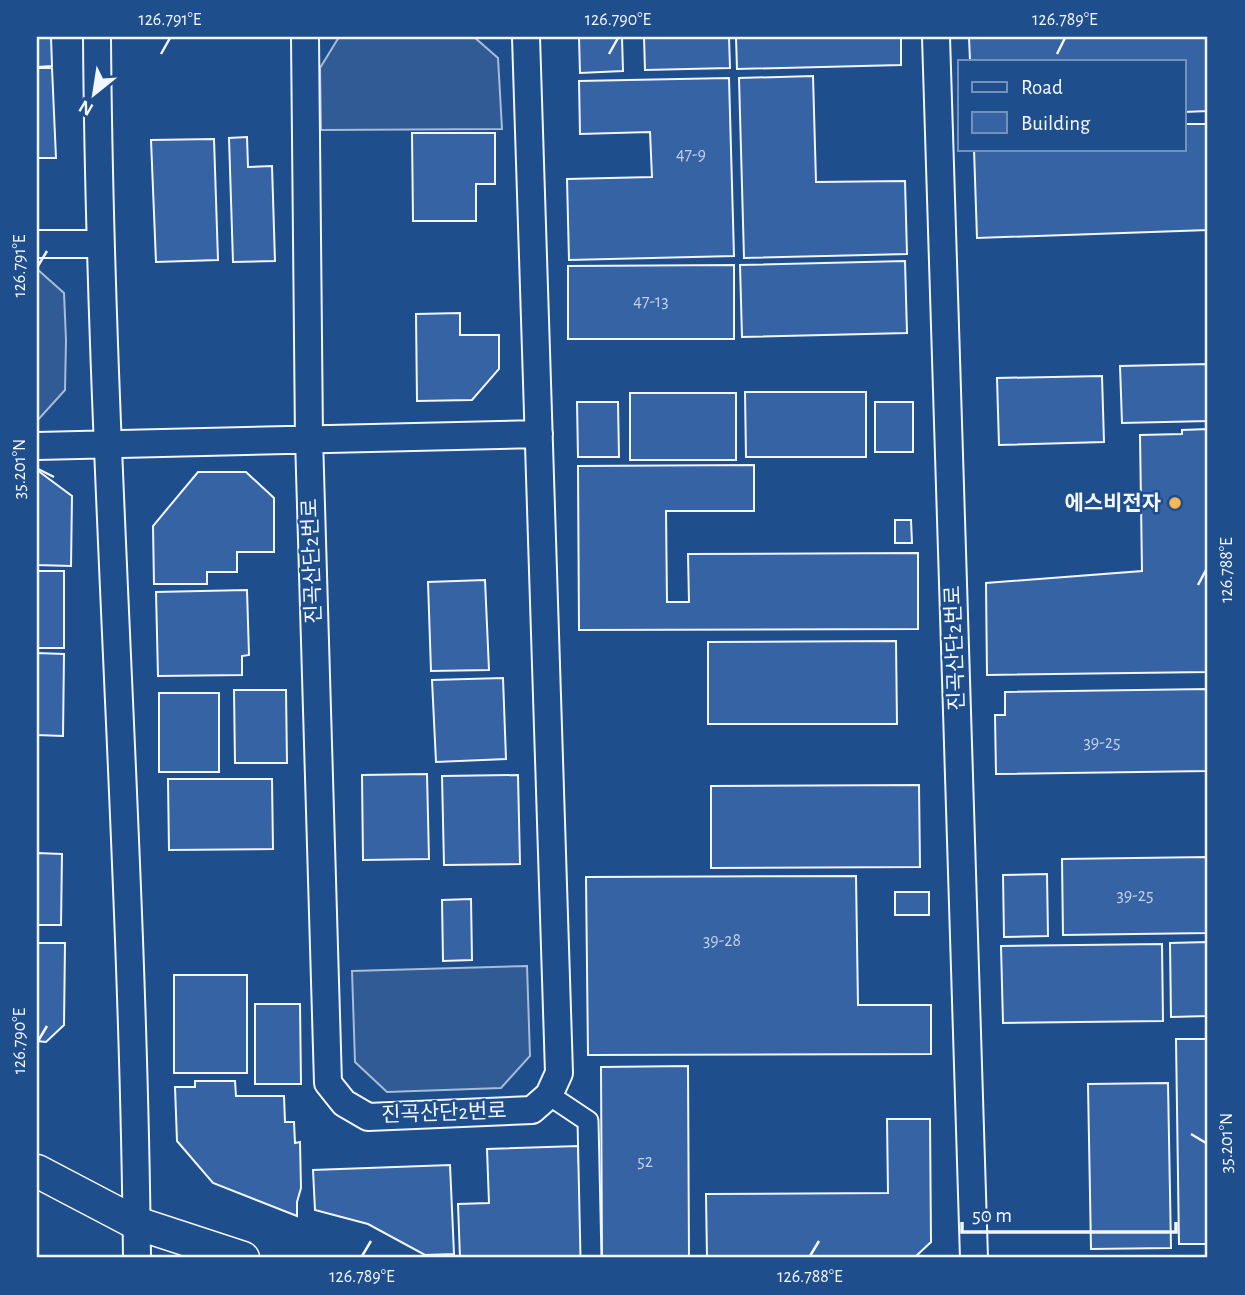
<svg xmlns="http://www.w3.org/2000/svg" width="1245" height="1295" viewBox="0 0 1245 1295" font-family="'Alegreya Sans','Noto Sans KR',sans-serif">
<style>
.built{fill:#305b95;stroke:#a8bbd7;stroke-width:2}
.building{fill:#3563a3;stroke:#f2f6ff;stroke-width:2}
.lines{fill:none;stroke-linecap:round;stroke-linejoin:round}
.pedestrian-casing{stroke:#f2f6ff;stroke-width:23}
.minor-casing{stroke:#f2f6ff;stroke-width:30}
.tertiary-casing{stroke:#f2f6ff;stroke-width:35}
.pedestrian{stroke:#1f4e8c;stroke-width:19}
.minor{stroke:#1f4e8c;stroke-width:26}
.tertiary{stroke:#1f4e8c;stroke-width:32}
.ticks{fill:none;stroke:#f2f6ff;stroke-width:2.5}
.poi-dot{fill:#ffb74d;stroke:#1f4e8c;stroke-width:2.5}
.labels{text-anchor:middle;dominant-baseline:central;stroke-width:5;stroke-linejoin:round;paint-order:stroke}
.number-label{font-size:18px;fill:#c3d1e8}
.poi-label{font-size:21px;font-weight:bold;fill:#f2f6ff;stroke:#1f4e8c;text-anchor:end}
.street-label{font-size:21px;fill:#f2f6ff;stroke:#1f4e8c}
.neatline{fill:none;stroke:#f2f6ff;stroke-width:2.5}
.ticks-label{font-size:18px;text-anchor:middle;fill:#f2f6ff}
</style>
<rect width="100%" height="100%" fill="#1f4e8c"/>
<path class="built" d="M339,37H474L498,58L502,129L321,130L320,68Z
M37,269L64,293L66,340L65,390L37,421Z
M527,966L530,1056L501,1088L387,1092L355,1062L352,971Z"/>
<path class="building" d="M37,37H51L52,66L37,67Z
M579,37H622L623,71L580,73Z
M644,37H729L730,68L645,70Z
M736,37H901V65L737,69Z
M969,37H1208V111L1184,112V61H970Z
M37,68H52L56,158H37Z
M813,76L816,182L905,181L907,254L744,258L739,78Z
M729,78L734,256L569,260L567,179L652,177L650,132L580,134L579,81Z
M1184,124H1208V230L977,238L974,149H1184Z
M412,133H495V184H476V221H413Z
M247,137L248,167L272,166L275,261L233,262L229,138Z
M214,139L218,260L156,262L151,140Z
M905,261L907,333L742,337L740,265Z
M734,265V339H568V266Z
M460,313V335H499V369L472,400L417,401L416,314Z
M1208,364V421L1122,423L1120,366Z
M1102,376L1104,442L999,445L997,378Z
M745,392H866V457H746Z
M630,393H736V460H630Z
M577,402H618L619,457H578Z
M875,402H913V452H875Z
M1208,429V672L987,675L986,583L1142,571L1140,435L1182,434V430Z
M754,465V511H666L667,602H689L688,554L918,553V629L579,630L578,466Z
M37,470L72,496L71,566L37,565Z
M198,472H246L274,498V552H237V572H207V584H154L153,526Z
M895,520H911L912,543H895Z
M37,571H64V648H37Z
M485,580L489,670L431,671L428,582Z
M247,590L249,655L242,656V675L158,676L156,592Z
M896,641L897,724H708V642Z
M37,653L64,654L63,736L37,735Z
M503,678L506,759L436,762L432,680Z
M1208,689V771L996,774L995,715H1005V692Z
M234,690H286L287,763H235Z
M159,693H219V772H159Z
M427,774L429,859L363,860L362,775Z
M518,775L520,864L444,865L442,776Z
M168,779H272L273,849L169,850Z
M919,785L920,867L711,868V786Z
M37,853L62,854L61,925H37Z
M1208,857V933L1063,935L1062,859Z
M1047,874L1048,936L1004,937L1003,875Z
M856,876L858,1005H931V1054L588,1055L586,877Z
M895,892H929V915H895Z
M471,899L472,960L443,961L442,900Z
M1208,942V1016L1171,1017L1170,943Z
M37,943H65L64,1025L46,1042L37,1041Z
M1162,944L1163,1021L1003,1023L1001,946Z
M174,975H247V1073H174Z
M255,1004H300L301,1084H255Z
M1176,1039H1208V1244H1179Z
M688,1066L689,1258H602L601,1067Z
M195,1081H235L236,1096H284L285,1122H294L295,1143L300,1142L301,1188L297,1202V1216L213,1183L177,1141L175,1087H195Z
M1168,1083L1171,1248L1091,1249L1088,1084Z
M887,1119H930L931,1242L914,1258H707L706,1194L888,1193Z
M578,1146L583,1258H460L458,1204L489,1203L487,1149Z
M450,1165L454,1254L425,1255L368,1224L315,1210L313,1170Z"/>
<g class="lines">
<defs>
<path id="pedestrian" d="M549,1095L588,1121L591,1258"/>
<path id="minor" d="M97,37C100,444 133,851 137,1258
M305,37L309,438L328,1083L344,1103L368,1117L532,1110L549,1095L559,1073L526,37
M936,37L974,1258
M37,244H98
M37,446L539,434"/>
<path id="tertiary" d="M37,1171L136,1223L243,1258"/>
</defs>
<use href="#pedestrian" class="pedestrian-casing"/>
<use href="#minor" class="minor-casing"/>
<use href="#tertiary" class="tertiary-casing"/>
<use href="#pedestrian" class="pedestrian"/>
<use href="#minor" class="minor"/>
<use href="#tertiary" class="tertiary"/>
</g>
<path class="ticks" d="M161,54L170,38M609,54L618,38M1057,54L1065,38M38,266L47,251M38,469L54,477M1198,585L1206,570M38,1041L47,1026M1191,1134L1206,1143M362,1256L371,1241M810,1256L819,1241"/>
<circle class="poi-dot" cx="1175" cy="503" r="7"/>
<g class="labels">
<g class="number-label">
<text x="691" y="155">47-9</text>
<text x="651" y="302">47-13</text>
<text x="1102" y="743">39-25</text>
<text x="1135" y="896">39-25</text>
<text x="722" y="941">39-28</text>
<text x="645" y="1162">52</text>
</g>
<g class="poi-label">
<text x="1161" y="503">에스비전자</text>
</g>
<g class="street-label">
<text transform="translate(312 561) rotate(-92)">진곡산단2번로</text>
<text transform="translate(955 648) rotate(-92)">진곡산단2번로</text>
<text transform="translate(444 1113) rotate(-2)">진곡산단2번로</text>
</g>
</g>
<rect width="1245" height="1295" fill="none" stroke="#1f4e8c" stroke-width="77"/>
<rect x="958" y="60" width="228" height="91" fill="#1f4e8c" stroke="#7391ba" stroke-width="2"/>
<rect x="972" y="82" width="35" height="10" fill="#1f4e8c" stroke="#7391ba" stroke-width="2"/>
<text x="1021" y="94" font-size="21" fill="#f2f6ff">Road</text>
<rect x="972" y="112" width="35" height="21" fill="#3563a3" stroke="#7391ba" stroke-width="2"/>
<text x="1021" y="130" font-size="21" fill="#f2f6ff">Building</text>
<g transform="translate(94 94) rotate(210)" stroke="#1f4e8c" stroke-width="5" paint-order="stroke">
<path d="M0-5L12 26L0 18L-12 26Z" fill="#f2f6ff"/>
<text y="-10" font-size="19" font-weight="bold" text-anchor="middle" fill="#f2f6ff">N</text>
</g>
<path d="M962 1222v10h214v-10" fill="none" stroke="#f2f6ff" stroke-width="3.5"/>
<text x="972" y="1222" font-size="21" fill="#f2f6ff" stroke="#1f4e8c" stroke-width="5" paint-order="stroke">50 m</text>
<rect x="38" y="38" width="1168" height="1218" class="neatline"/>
<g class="ticks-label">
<text x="170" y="25">126.791°E</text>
<text x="618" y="25">126.790°E</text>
<text x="1065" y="25">126.789°E</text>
<text transform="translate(19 266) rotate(-90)" y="6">126.791°E</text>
<text transform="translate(19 469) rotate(-90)" y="6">35.201°N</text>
<text transform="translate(1226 570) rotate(-90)" y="6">126.788°E</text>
<text transform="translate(19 1041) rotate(-90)" y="6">126.790°E</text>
<text transform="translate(1226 1143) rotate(-90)" y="6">35.201°N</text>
<text x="362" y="1282">126.789°E</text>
<text x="810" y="1282">126.788°E</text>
</g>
</svg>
